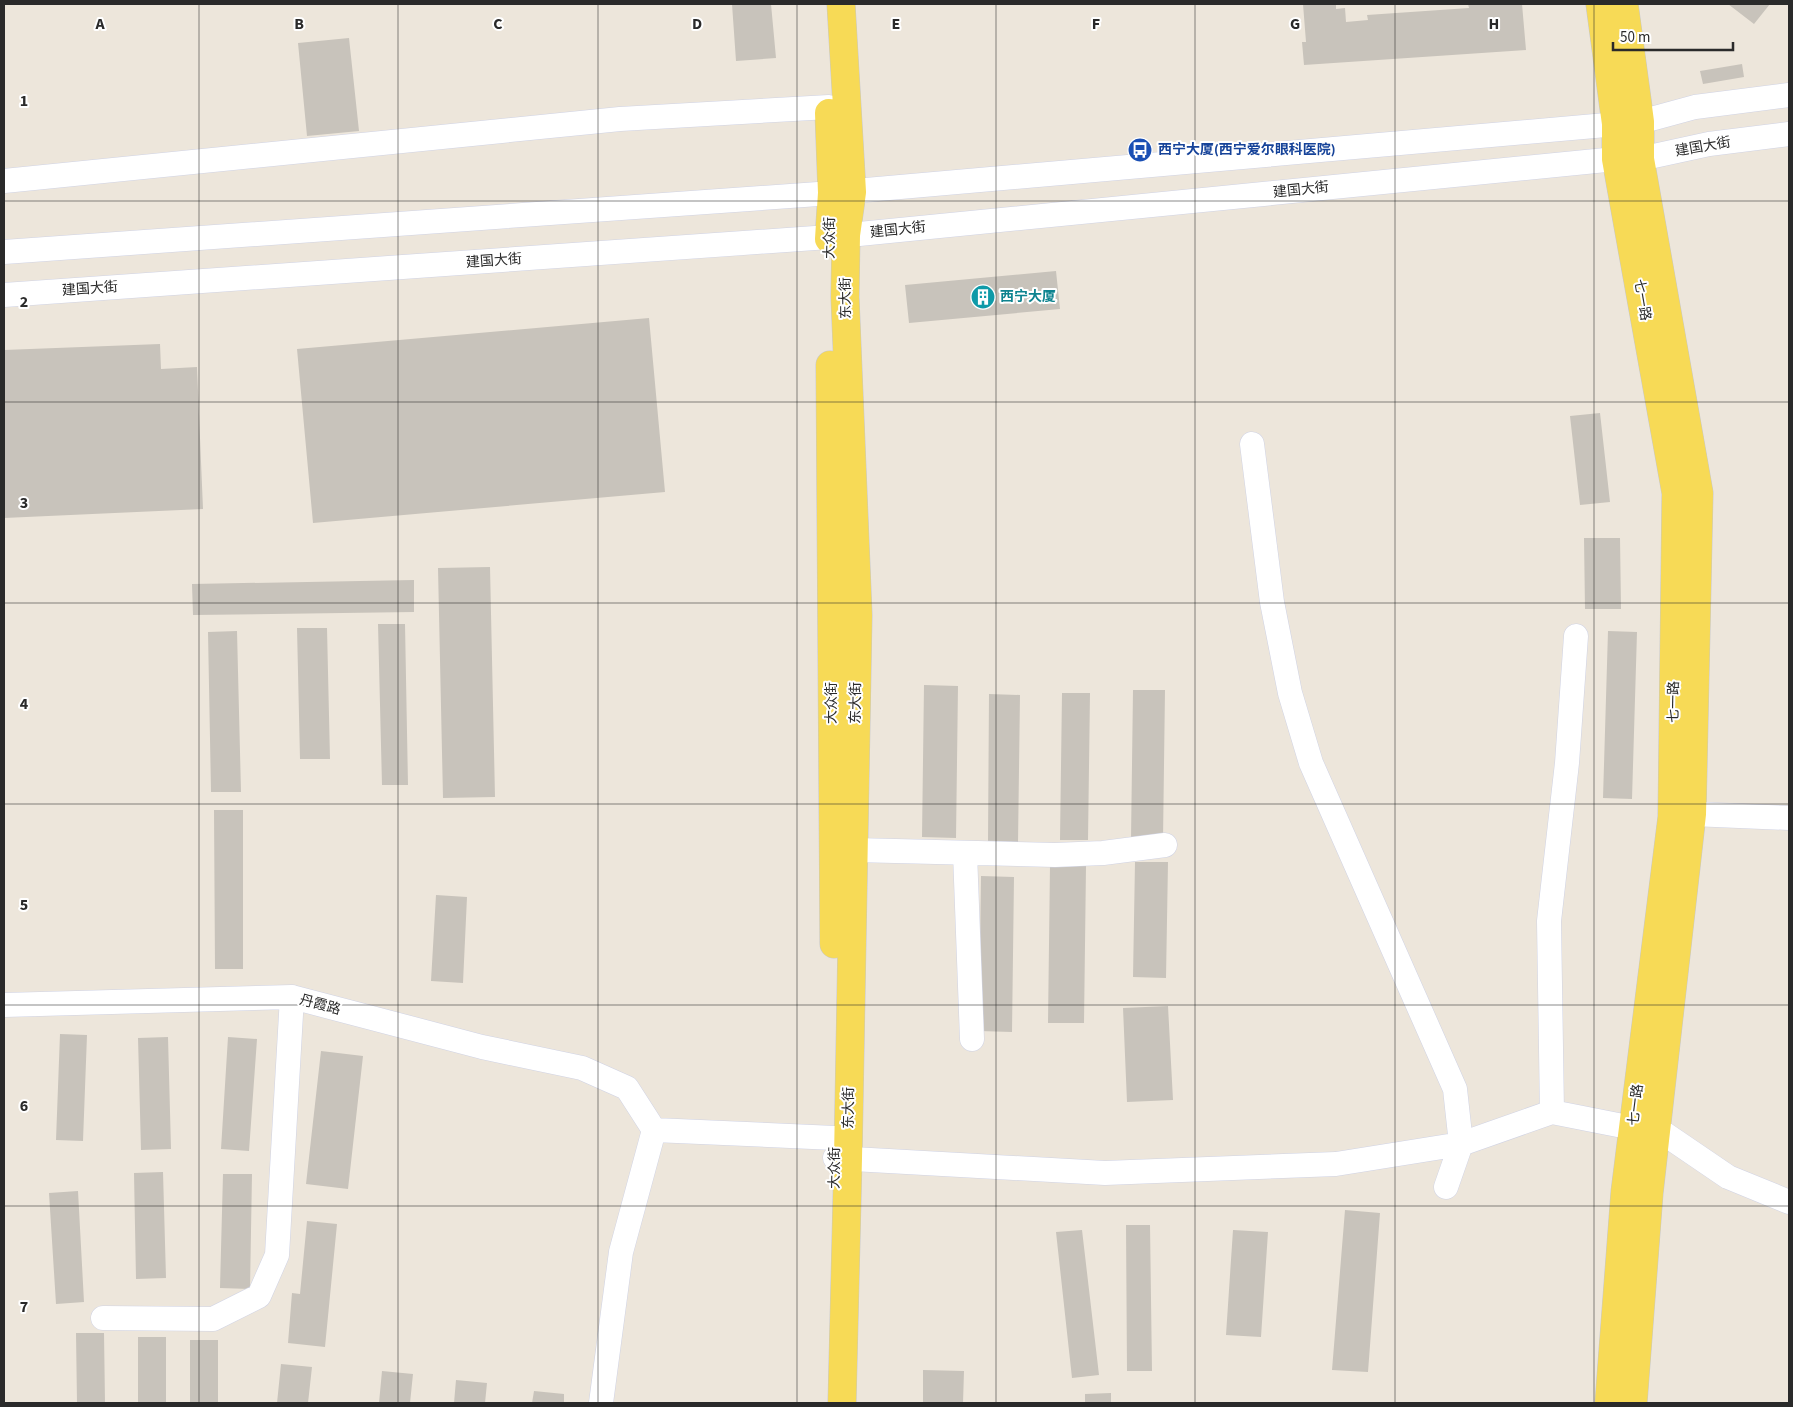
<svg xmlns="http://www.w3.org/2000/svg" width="1793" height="1407" viewBox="0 0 1793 1407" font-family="'Source Sans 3','Noto Sans SC',sans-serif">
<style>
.building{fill:#c8c3bb}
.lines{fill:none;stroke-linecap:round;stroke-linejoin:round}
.minor-casing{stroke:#d0d3e4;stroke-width:25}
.major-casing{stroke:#c8c8c8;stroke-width:29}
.minor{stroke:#fff;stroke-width:24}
.major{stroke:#f7da56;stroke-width:28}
.grid{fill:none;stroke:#2a2a2a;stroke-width:1;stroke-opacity:0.55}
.labels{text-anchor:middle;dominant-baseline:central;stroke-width:4;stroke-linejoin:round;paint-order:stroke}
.street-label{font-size:14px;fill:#2a2a2a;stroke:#fff}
.transit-label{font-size:14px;font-weight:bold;fill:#164399;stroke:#fff;text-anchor:start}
.culture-label{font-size:14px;font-weight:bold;fill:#0d838f;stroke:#fff;text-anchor:start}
.grid-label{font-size:16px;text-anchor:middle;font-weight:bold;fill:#2a2a2a;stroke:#fff;stroke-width:4;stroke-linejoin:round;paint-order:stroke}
</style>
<rect width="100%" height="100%" fill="#ede6db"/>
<path class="building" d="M732,4H771L776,58L736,61Z
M1303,4H1336V9L1345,8L1346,22L1368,20L1367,15L1469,8L1468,4H1522L1526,50L1304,65L1302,42H1306Z
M1728,4H1770L1754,24Z
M349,38L359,131L307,136L298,43Z
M1742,64L1744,77L1703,84L1700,71Z
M1056,271L1060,309L909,323L905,285Z
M649,318L665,492L313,523L297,349Z
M160,344L161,369L197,367L203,509L4,518V350Z
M1600,413L1610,502L1580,505L1570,416Z
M1584,538H1620L1621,609H1585Z
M490,567L495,797L443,798L438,568Z
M414,580V612L193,615L192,584Z
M378,624H405L408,785H382Z
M297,628H327L330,759H300Z
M237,631L241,792H211L208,632Z
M1608,631L1637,632L1632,799L1603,798Z
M924,685L958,686L956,838L922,837Z
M1133,690H1165L1163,840L1131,839Z
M1062,693H1090L1088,840H1060Z
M989,694L1020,695L1018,843L988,842Z
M214,810H243V969H215Z
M1135,862H1168L1166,978L1133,977Z
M1050,865L1086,866L1084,1023H1048Z
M981,876L1014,877L1012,1032L979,1031Z
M436,895L467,897L463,983L431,981Z
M1168,1006L1173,1100L1127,1102L1123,1008Z
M60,1034L87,1035L83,1141L56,1140Z
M168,1037L171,1149L141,1150L138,1038Z
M228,1037L257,1039L249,1151L221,1149Z
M321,1051L363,1056L348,1189L306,1184Z
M163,1172L166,1278L136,1279L134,1173Z
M223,1174H252L250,1289L220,1288Z
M78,1191L84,1302L56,1304L49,1193Z
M1345,1210L1380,1213L1368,1372L1332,1370Z
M307,1221L337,1224L325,1347L288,1343L292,1293L300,1294Z
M1126,1225H1150L1152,1371H1127Z
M1082,1230L1099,1375L1072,1378L1056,1232Z
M1233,1230L1268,1232L1261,1337L1226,1335Z
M76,1333H104L105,1403H77Z
M138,1337H166V1403H138Z
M190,1340H218V1403H190Z
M281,1364L312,1367L308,1403H277Z
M923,1370L964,1371L963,1403H923Z
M382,1371L413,1374L410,1403H379Z
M456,1380L487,1383L485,1403H454Z
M534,1391L564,1394V1403H532Z
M1111,1393V1403H1085V1394Z"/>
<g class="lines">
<defs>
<path id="minor" d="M4,181L620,119L829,107
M4,252L832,193L1640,122L1695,107L1789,95
M4,295L829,237L1616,159H1640L1709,144L1789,134
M1252,444L1272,602L1290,693L1311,763L1455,1089L1461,1144L1446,1187
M1692,814L1789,818
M854,850L1055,855L1103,853L1165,845
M965,853L972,1039
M4,1005L292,997L482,1047L582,1068L627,1088L654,1130L621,1252L601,1403
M1552,1112L1549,921L1567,763L1576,636
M654,1130L835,1138
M835,1158L1105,1173L1336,1164L1461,1144L1552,1112L1633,1128H1656L1728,1177L1789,1202
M103,1318L213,1319L259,1296L277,1255L292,997"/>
<path id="major" d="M841,4L852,192L846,235L845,297L858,615L848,1158L842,1403
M1600,4L1616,124V159L1676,493L1672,817L1625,1192L1609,1403
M1624,4L1640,122V159L1699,493L1692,814L1649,1193L1633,1403
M829,239L832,193L829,113
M830,365L834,944"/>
</defs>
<use href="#minor" class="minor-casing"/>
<use href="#major" class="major-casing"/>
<use href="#minor" class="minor"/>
<use href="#major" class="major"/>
</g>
<path class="grid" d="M199,4V1403M398,4V1403M598,4V1403M797,4V1403M996,4V1403M1195,4V1403M1395,4V1403M1594,4V1403M4,201H1789M4,402H1789M4,603H1789M4,804H1789M4,1005H1789M4,1206H1789"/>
<defs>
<symbol id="bus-disc" viewBox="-11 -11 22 22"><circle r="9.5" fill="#1a4fb4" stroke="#fff"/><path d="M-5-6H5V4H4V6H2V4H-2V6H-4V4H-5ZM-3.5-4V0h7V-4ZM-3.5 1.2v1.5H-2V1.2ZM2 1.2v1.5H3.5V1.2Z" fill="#fff"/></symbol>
<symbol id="building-disc" viewBox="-11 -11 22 22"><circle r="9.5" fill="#0f9aa8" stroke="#fff"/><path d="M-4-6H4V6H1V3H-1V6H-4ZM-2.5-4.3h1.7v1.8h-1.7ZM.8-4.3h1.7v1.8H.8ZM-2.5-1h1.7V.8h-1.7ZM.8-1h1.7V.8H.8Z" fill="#fff"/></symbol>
</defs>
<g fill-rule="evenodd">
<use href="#bus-disc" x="1126" y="136" width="28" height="28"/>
<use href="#building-disc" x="969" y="283" width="28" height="28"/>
</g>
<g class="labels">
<g class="street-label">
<text transform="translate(1703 147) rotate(-10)">建国大街</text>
<text transform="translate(1301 190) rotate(-6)">建国大街</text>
<text transform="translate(898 230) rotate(-6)">建国大街</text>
<text transform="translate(830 238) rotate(-89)">大众街</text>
<text transform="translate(494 261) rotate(-4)">建国大街</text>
<text transform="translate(90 289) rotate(-4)">建国大街</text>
<text transform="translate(846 298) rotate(-91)">东大街</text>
<text transform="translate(1642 300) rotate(80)">七一路</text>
<text transform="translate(1674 702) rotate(-89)">七一路</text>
<text transform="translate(832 703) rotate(-90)">大众街</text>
<text transform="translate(856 703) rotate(-89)">东大街</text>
<text transform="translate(320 1005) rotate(15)">丹霞路</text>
<text transform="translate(1636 1105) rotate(-83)">七一路</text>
<text transform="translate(849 1108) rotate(-89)">东大街</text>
<text transform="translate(835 1168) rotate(-89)">大众街</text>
</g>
<g class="transit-label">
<text x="1158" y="150">西宁大厦(西宁爱尔眼科医院)</text>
</g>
<g class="culture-label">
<text x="1000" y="297">西宁大厦</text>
</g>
</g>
<g class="grid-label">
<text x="100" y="29">A</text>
<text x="299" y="29">B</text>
<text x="498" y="29">C</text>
<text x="697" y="29">D</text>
<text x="896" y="29">E</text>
<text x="1096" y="29">F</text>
<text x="1295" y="29">G</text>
<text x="1494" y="29">H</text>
<text x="24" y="106">1</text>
<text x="24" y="307">2</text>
<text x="24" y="508">3</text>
<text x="24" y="709">4</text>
<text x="24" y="910">5</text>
<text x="24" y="1111">6</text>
<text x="24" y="1312">7</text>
</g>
<rect width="1793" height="1407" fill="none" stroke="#2a2a2a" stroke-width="10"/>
<path d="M1613 42v8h120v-8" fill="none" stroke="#2a2a2a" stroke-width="2.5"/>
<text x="1620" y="42" font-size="15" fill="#2a2a2a" stroke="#ffffff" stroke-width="4" paint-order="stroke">50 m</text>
</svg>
